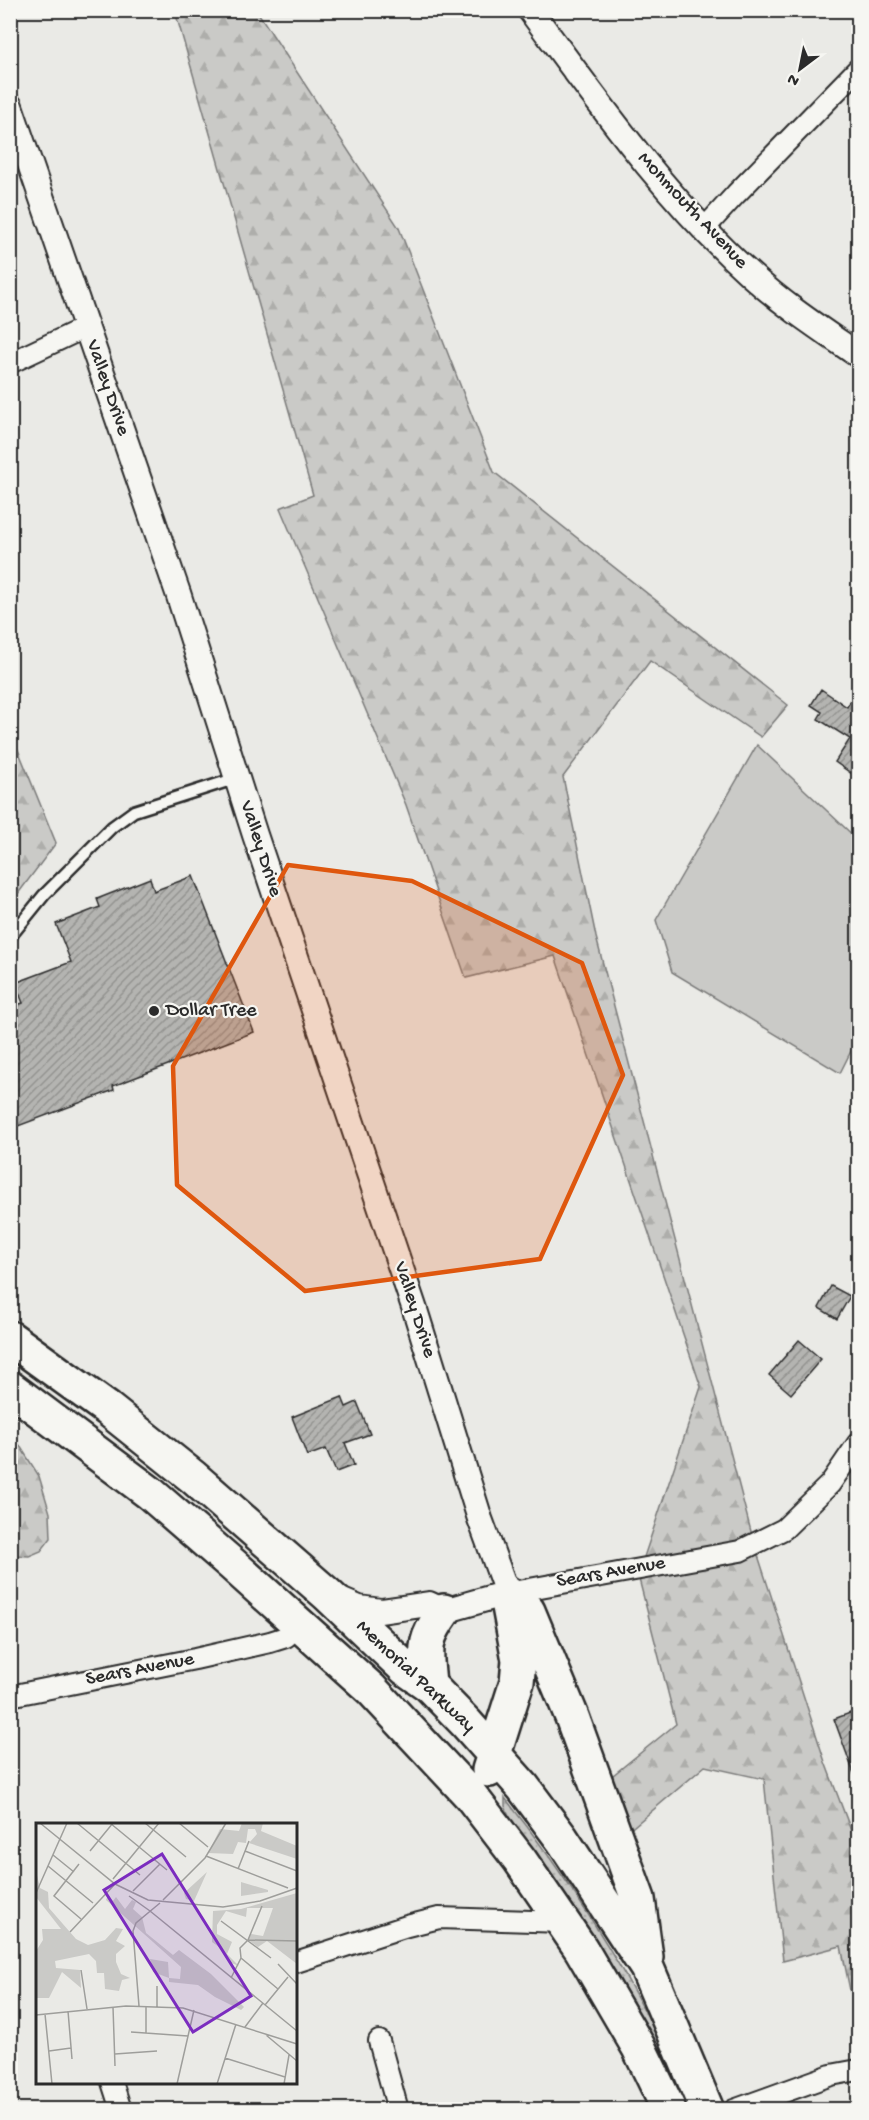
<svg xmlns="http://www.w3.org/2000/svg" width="869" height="2120" viewBox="0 0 869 2120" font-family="'Gochi Hand',sans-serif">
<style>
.grass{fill:url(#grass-dots);stroke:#7a7a79;stroke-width:1.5}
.forest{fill:url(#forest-firs);stroke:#7a7a79;stroke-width:1.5}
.garden{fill:#cacac7;stroke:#7a7a79;stroke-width:1.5}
.building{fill:url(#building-hatch);stroke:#2b2b2b;stroke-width:1.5}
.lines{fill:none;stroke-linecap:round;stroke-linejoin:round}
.service-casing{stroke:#2b2b2b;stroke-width:15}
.minor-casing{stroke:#2b2b2b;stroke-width:24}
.tertiary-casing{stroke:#2b2b2b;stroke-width:28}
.trunk-casing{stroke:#2b2b2b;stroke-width:38}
.service{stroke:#f6f6f2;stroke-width:10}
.minor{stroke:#f6f6f2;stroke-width:20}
.tertiary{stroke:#f6f6f2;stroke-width:24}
.trunk{stroke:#f6f6f2;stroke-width:33}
.marked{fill:#df570e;fill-opacity:0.2;stroke:#df570e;stroke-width:4.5;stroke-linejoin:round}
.poi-dot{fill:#2b2b2b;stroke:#f6f6f2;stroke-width:2}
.labels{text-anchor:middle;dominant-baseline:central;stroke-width:4.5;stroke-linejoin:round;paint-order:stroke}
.street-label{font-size:20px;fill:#2b2b2b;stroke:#f6f6f2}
.poi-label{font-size:20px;fill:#2b2b2b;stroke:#f6f6f2;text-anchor:start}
.inset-road{fill:none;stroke:#9e9e9b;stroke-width:1.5}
.view{fill:#7b2cbf;fill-opacity:0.15;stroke:#7b2cbf;stroke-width:3}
.inset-edge{fill:none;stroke:#2b2b2b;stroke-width:3}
</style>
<defs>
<pattern id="grass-dots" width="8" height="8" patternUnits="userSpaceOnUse" patternTransform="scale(1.5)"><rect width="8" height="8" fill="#cacac7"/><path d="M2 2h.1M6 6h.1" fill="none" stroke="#aeaeab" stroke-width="1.8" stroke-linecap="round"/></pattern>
<pattern id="forest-firs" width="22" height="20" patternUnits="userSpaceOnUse" patternTransform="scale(1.5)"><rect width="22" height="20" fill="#cacac7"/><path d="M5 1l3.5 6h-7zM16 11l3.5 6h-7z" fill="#aeaeab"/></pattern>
<pattern id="building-hatch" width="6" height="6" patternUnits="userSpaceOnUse" patternTransform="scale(1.5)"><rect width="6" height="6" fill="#b4b4b1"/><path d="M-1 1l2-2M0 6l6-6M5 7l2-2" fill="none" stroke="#939390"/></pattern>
</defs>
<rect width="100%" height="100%" fill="#eaeae6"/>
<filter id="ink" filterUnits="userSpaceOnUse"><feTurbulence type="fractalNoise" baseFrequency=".0167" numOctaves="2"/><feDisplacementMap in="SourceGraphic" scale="12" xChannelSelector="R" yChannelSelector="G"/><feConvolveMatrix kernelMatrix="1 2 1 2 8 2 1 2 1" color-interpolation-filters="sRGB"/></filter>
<g filter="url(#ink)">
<path class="grass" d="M505,1798C580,1893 644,1998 692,2109H683L513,1825L505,1806Z"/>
<path class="forest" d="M175,11H257L399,228L494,472L788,705L761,737L650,661L563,777L596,937L754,1543L825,1762L858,1849V2039L856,2040L851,1995L841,1946L783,1961L764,1779L705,1766L627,1832L607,1780L676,1724L638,1575L701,1387L555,956L466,978L406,805L280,508L313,495Z
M10,730L56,843L11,903H10Z
M10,1430L39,1476L50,1513L51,1538L41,1551L29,1556L11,1555Z"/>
<path class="garden" d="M757,745L858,840V1037L840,1073L672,972L656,920Z"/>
<path class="building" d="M821,689L847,707L858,689V778L835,762L850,739L818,719L822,712L811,705Z
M193,876L254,1032L113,1086L114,1090L10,1129V1007L23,1003L15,983L71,962L56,924L100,907L97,899L150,878L154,891Z
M831,1286L850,1296L837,1319L819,1308Z
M799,1340L821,1359L791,1394L769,1375Z
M342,1397L346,1407L357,1402L370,1434L345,1443L354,1465L336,1472L326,1449L307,1456L292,1417Z
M858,1710V1779H856L834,1719Z"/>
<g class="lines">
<defs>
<path id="service" d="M10,937L44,895L112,827L134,811L237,778"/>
<path id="minor" d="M704,229L736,194L858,69
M10,363L86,327
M507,1593L740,1551L784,1529L830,1484L858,1443
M10,1696L195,1659L270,1642L286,1637L300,1624
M296,1962L407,1926L439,1918L563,1922
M379,2041L398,2110
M112,2082L121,2110
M734,2110L831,2075L858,2070"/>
<path id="tertiary" d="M530,10C599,103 666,199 752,276C785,306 822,330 858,355
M10,106L178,593L255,835L415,1310L480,1519L507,1593L444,1611L429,1604L381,1611L359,1608L338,1599"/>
<path id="trunk" d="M10,1338L108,1409L193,1477L327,1594L406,1669L429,1685L466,1723L523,1787L562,1839L647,1968L707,2110
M10,1388L150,1493L233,1565L371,1689L470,1795L520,1860L581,1949L639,2048L669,2110
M507,1593L528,1611L572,1717L638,1899L646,1957
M429,1685C426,1648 422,1642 444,1611
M489,1770L517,1682L519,1660L507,1596"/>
</defs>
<use href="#service" class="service-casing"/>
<use href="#minor" class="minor-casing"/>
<use href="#tertiary" class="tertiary-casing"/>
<use href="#trunk" class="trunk-casing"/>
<use href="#service" class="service"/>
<use href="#minor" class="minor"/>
<use href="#tertiary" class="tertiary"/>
<use href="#trunk" class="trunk"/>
</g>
</g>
<path class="marked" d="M288,865L412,881L582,963L623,1075L540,1259L305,1291L177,1185L173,1066Z"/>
<circle class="poi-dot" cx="154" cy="1011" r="6"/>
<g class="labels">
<g class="street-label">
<text transform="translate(692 211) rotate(47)">Monmouth Avenue</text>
<text transform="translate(107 388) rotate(71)">Valley Drive</text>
<text transform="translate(260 849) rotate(72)">Valley Drive</text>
<text transform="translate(414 1310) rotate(72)">Valley Drive</text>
<text transform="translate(611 1573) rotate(-10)">Sears Avenue</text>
<text transform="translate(140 1670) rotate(-11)">Sears Avenue</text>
<text transform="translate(415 1677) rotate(43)">Memorial Parkway</text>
</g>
<g class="poi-label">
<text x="166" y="1011">Dollar Tree</text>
</g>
</g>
<g transform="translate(36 1823)">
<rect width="261" height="261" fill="#eaeae6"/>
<path d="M206,0H227L225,8L261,23V36L213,20L221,11L219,6H212L210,20L202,19L197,31L172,30L184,6L203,8ZM0,48L4,65L12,69L13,85L40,116L52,122L69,117L80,105L87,106L80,118L89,123L80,131V139L85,151L94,155L86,157L83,168L69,166L68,150H61L60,138L53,131L19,138L20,145L44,147L45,165L26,149L13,175H0V128L7,117L6,106H25L0,74ZM171,49L158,78L150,76L148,70ZM205,59L232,67V69L205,73ZM261,70V141L231,118L222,124L212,117L215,111L227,113L237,85H211L210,94L190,88L181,102V111L196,119L191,131L203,143L193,139L186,126L176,119L177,88L205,86ZM72,72L77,78L80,74L89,86L96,77L100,79L97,86L106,94L110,110L137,132L143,127L175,151L208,184L205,187L179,174L162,162L133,159V155L144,156L145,144L70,77Z" fill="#cacac7"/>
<path d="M114,136L132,139L133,155L117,149Z" fill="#cacac7"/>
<path class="inset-road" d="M4,0L79,61L112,77L187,84L224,78L261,65M41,0L104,52M74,0L131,47M109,0L150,34M143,0L172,24M54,28L77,0M209,28L261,48M17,32L38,49M170,33L252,65M43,41L18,73L45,96M12,43L57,80M202,46L213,18M77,56L123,0M97,68L124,41M0,70L31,0M93,73L114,88M127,77L169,35L190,0M114,88L261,208M185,98L235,135M34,109L79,61M212,117L226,83M205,135L242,166M242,141L261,161M45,147L51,186M195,155L205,135L204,125L212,117L261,118M229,182L252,154M103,183L97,108L100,100L124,80M77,184L79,243M121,184V163M32,188L36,236M9,191L16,261M0,192L90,183L147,185L261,221M209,204L227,180M95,209L152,213M110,210V184M230,212L261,238M13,228L35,225M79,231L121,228M189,235L249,254M141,261L158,187M181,261L200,201M248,261L253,232"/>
<path class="view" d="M126,31L215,173L157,209L68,67Z"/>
<rect width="261" height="261" class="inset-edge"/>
</g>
<rect width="869" height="2120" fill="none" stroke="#f6f6f2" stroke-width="36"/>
<rect x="18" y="18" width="833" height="2084" fill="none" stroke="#2b2b2b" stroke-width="2" filter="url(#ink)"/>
<g transform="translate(800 69) rotate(212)" stroke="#f6f6f2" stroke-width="4.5" paint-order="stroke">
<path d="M0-4.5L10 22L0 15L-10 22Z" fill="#2b2b2b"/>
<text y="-9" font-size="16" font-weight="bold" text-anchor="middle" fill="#2b2b2b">N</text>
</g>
</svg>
